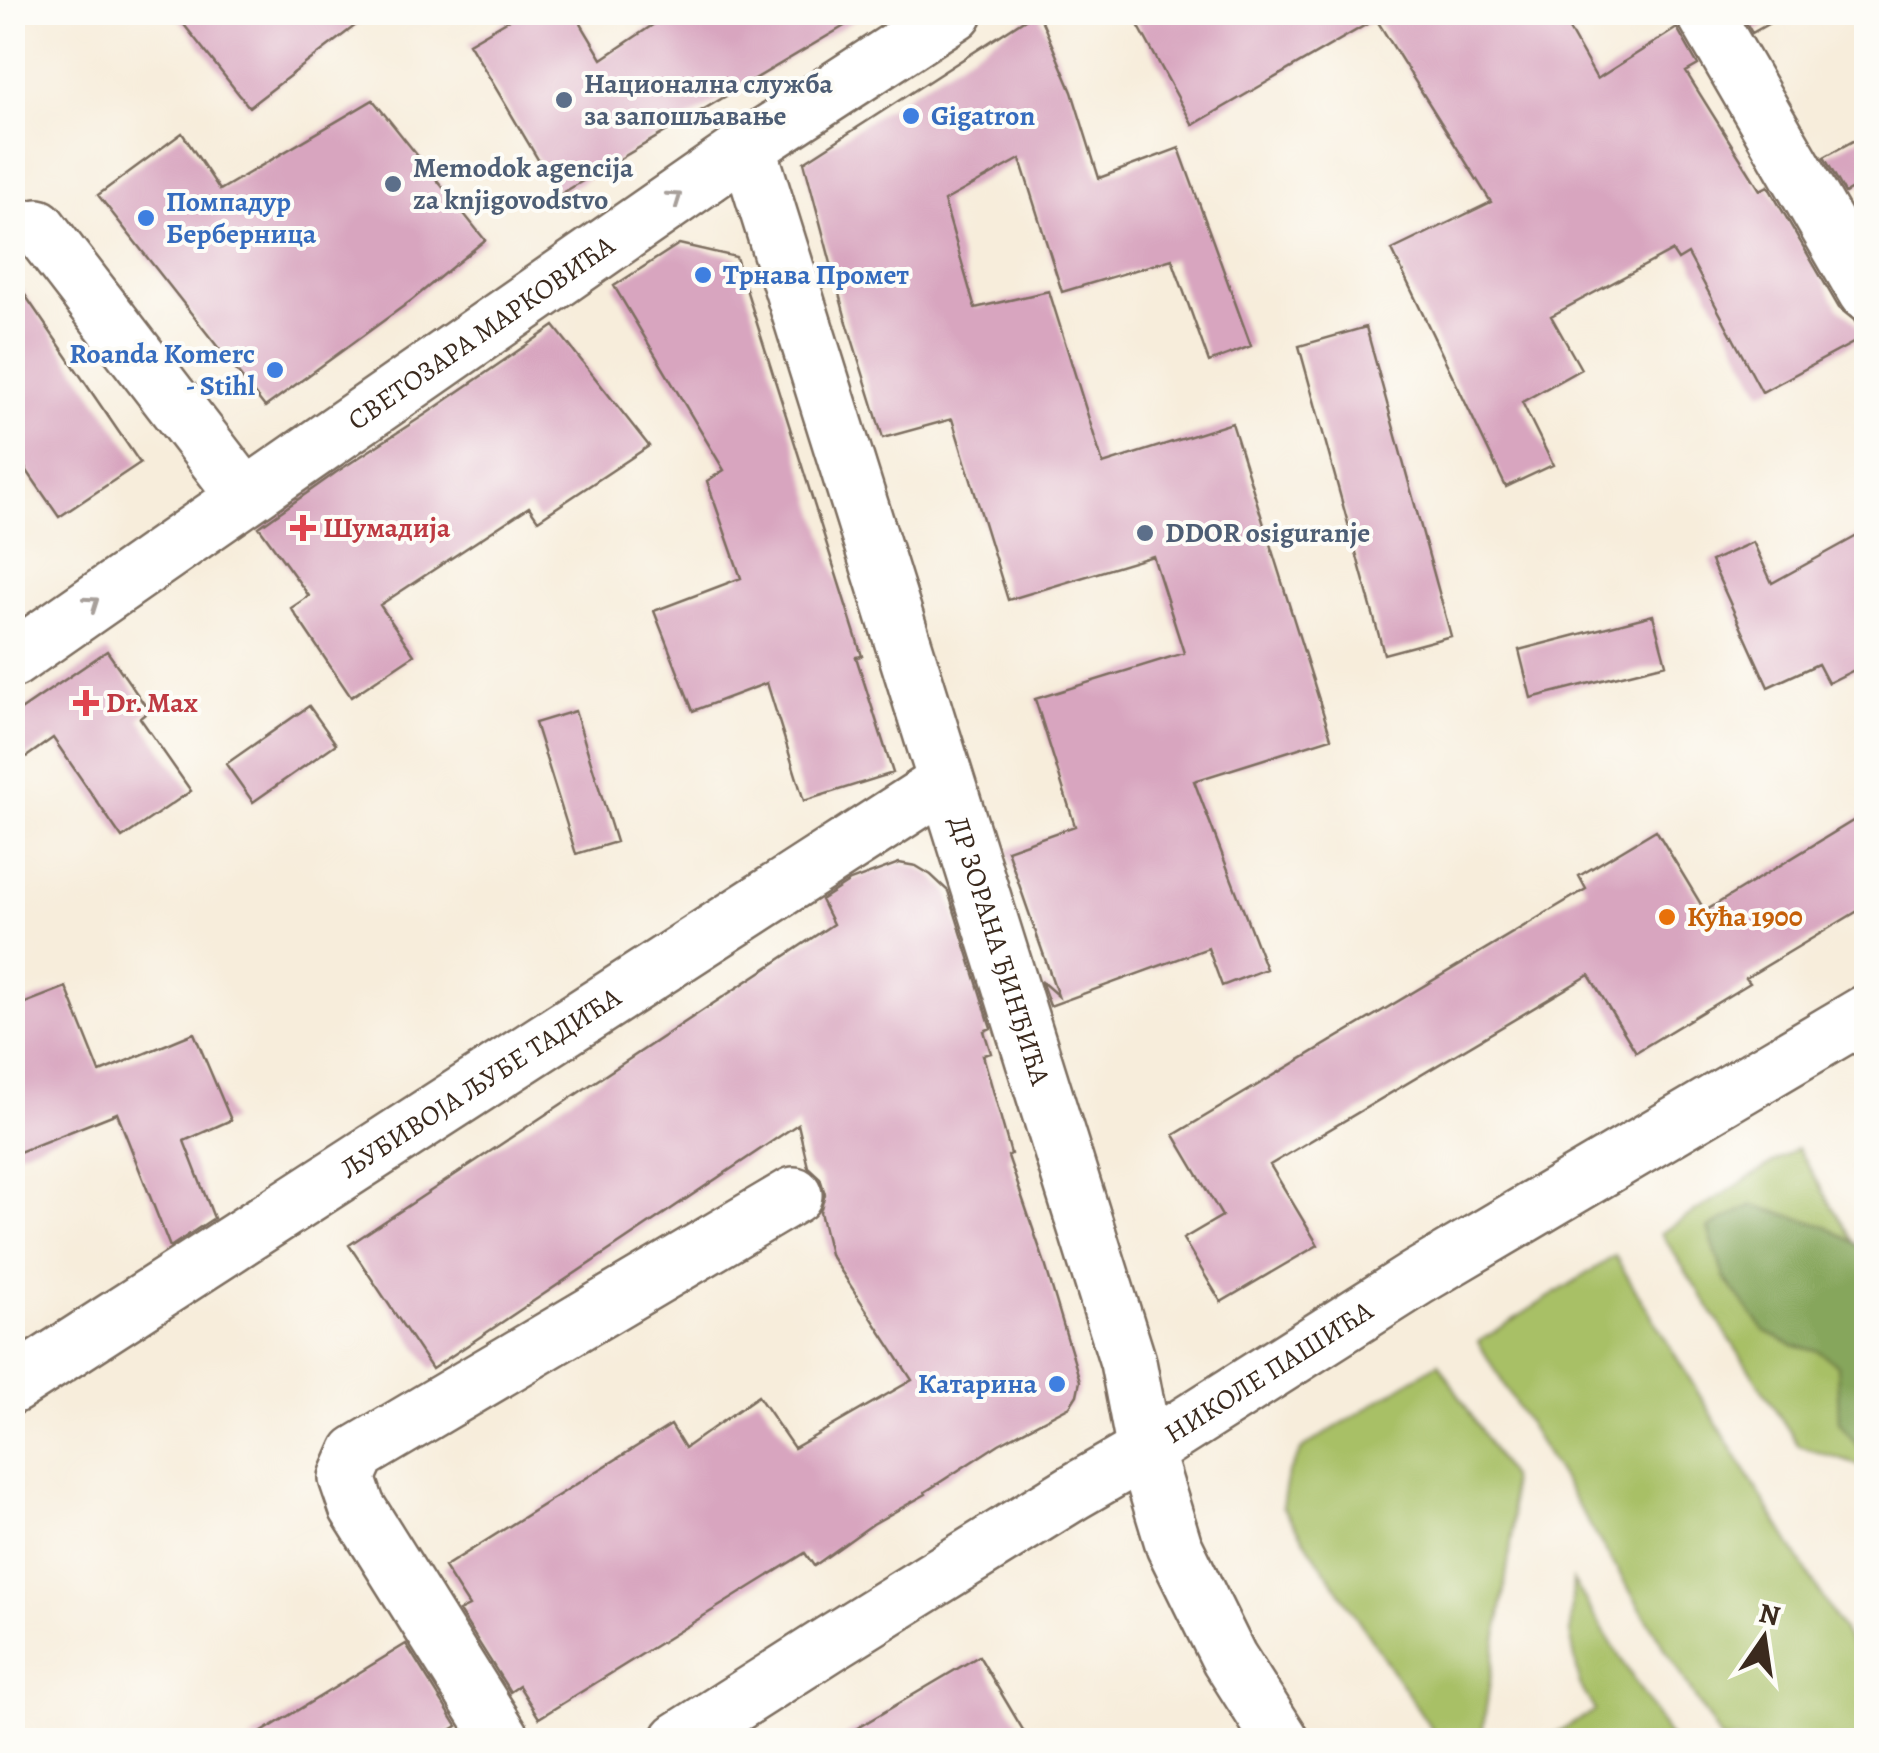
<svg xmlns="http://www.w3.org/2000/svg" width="1879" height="1753" viewBox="0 0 1879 1753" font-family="Alegreya,serif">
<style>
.green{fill:#a8c066;stroke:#727542;stroke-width:2.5}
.forest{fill:#86a65b;stroke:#60683c;stroke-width:2.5}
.building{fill:#d8a5bf}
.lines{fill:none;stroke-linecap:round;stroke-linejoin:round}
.minor-casing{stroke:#7d6e60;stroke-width:60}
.minor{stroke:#fff;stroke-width:55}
.oneway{stroke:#a79f9a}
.service-dot{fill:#5c6f8a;stroke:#fdfcf7;stroke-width:4}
.shop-dot{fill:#3f7fe0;stroke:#fdfcf7;stroke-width:4}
.health-dot{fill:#e0444e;stroke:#fdfcf7;stroke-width:4}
.food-dot{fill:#e8710a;stroke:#fdfcf7;stroke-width:4}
.labels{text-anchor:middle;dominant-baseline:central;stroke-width:8;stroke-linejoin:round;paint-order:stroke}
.service-label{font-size:28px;font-weight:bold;fill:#4e5e75;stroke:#fdfcf7;text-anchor:start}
.shop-label{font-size:28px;font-weight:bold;fill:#366cbe;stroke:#fdfcf7;text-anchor:start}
.street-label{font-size:28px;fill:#3b2a1e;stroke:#fdfcf7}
.health-label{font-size:28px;font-weight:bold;fill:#be3a42;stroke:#fdfcf7;text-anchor:start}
.food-label{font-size:28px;font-weight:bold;fill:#c56008;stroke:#fdfcf7;text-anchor:start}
</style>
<rect width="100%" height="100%" fill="#fdfcf7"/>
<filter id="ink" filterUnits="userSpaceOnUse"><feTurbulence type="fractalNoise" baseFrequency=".01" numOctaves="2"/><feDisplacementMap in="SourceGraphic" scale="20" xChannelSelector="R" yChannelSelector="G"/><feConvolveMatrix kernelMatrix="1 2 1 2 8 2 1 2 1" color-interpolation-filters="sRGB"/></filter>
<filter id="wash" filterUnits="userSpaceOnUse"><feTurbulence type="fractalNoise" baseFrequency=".0048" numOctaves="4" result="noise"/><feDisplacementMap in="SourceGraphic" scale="40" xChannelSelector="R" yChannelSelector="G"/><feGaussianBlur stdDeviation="2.25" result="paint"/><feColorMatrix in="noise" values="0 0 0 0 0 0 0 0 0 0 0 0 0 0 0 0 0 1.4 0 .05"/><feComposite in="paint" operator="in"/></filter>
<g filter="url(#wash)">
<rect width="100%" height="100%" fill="#f7eddb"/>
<path class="green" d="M1797,1148L1866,1262V1459L1858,1465L1799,1446L1661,1233Z
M1615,1256L1866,1669V1740H1721L1478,1342Z
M1439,1363L1510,1478L1513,1531L1481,1740H1439L1282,1506L1288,1473L1303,1448Z
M1573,1581L1671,1740H1544L1595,1711L1580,1685L1570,1633Z"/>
<path class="forest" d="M1752,1205L1826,1226L1866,1250V1452L1864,1454L1839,1422L1837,1365L1818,1351L1795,1346L1765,1331L1724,1277L1708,1228Z"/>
<g id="blocks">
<path class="building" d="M174,12H373L249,107Z
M522,12H574L602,59L672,12H868L559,195L469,43Z
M1036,12H1038L1072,92L1099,178L1179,148L1251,346L1209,362L1172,259L1062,292L1020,159L944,201L975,308L1049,291L1103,464L1232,423L1331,738L1194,781L1266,969L1222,986L1208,948L1050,1006L1041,981L1058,996L1007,850L1075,826L1035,699L1184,653L1153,556L1008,600L952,419L883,438L845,316L804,162Z
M1131,12H1559L1597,79L1677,28L1698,65L1686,72L1760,190L1768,186L1839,308L1854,320L1864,337L1762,392L1688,254L1678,260L1672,251L1551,316L1581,369L1522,402L1553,465L1506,487L1392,250L1491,202L1376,19L1193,125Z
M1740,12H1789L1752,33Z
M373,100L485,240L412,300L265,407L98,195L182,133L220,190Z
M1866,134V181L1845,193L1824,157Z
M679,244L736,257L862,656L856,657L893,773L804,801L767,683L693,711L654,611L741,578L707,481L724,470L614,286Z
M12,276L140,463L59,517L12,449Z
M554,326L649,446L538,520L529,507L380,605L414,655L351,697L291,608L309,596L259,527L338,471L426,414Z
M1366,327L1451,636L1384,654L1299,346Z
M1866,531V664L1828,683L1818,664L1768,687L1711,561L1753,542L1772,583Z
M1653,615L1666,664L1531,698L1519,650Z
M107,651L149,711L140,718L191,791L122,838L53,738L12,767V716Z
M309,706L336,744L253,802L226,764Z
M575,711L616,842L576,854L535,723Z
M1866,813V906L1746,978L1750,983L1636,1052L1589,975L1270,1165L1318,1245L1221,1302L1183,1239L1222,1216L1174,1135L1586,889L1579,876L1656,830L1705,911Z
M899,863L916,866L931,875L948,891L991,1028L984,1031L991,1053L983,1055L1011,1154L1008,1156L1045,1264L1080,1381L1077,1395L1070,1406L999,1444L925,1492L926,1494L873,1524L814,1566L805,1553L539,1718L519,1686L510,1692L459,1611L469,1606L444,1567L671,1425L685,1448L758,1396L794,1448L912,1380L830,1254L820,1212L825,1194L820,1178L808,1167L798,1124L432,1369L349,1245L833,924L821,900L850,881Z
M66,987L100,1072L194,1033L231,1120L184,1141L214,1218L170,1247L117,1113L12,1155V1008Z
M406,1644L457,1726L434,1740H249Z
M979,1656L1029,1740H837Z"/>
</g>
</g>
<g filter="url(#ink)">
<use href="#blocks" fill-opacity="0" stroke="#7d6e60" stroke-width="2.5"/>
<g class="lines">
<defs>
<g id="minor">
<path d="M1704,12L1866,292"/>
<path id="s1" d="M748,147L1128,1362L1145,1451L1174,1546L1229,1658L1281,1740"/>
<path d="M38,227L245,496"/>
<path id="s2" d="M12,660L748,147L955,12"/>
<path id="s3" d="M12,1386L946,782"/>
<path d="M503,1740L357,1507L347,1478L358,1453L794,1195"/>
<path id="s4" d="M679,1740L831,1643L1074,1492L1145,1451L1417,1278L1866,1013"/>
</g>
</defs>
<use href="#minor" class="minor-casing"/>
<use href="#minor" class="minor"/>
</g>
<defs><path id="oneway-chevron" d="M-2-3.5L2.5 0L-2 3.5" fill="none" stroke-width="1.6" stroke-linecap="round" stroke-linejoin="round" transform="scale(2.5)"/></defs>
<g class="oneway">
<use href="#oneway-chevron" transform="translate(675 198) rotate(-35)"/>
<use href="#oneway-chevron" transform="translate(92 603) rotate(-35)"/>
</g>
</g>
<g class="service-dot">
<circle cx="564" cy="100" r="10"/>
<circle cx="393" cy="184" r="10"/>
<circle cx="1145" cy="533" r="10"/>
</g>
<g class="shop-dot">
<circle cx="911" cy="116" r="10"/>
<circle cx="146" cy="218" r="10"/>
<circle cx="703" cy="275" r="10"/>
<circle cx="275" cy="370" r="10"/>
<circle cx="1057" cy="1384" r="10"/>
</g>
<g class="health-dot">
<path d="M298 513h10v10h10v10h-10v10h-10v-10h-10v-10h10z"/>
<path d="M81 688h10v10h10v10h-10v10h-10v-10h-10v-10h10z"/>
</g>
<circle class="food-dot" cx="1667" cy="917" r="10"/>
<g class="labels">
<g class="service-label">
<text x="584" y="84">Национална служба<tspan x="584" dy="32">за запошљавање</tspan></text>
<text x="413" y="168">Memodok agencija<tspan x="413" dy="32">za knjigovodstvo</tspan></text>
<text x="1165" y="533">DDOR osiguranje</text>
</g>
<g class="shop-label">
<text x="931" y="116">Gigatron</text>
<text x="166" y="202">Помпадур<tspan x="166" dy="32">Берберница</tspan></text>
<text x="723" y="275">Трнава Промет</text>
<text x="255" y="354" text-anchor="end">Roanda Komerc<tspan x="255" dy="32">- Stihl</tspan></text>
<text x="1037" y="1384" text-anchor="end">Катарина</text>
</g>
<g class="street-label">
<text stroke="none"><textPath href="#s2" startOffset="572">СВЕТОЗАРА МАРКОВИЋА</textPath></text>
<text stroke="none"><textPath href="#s1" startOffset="842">ДР ЗОРАНА ЂИНЂИЋА</textPath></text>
<text stroke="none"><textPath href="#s3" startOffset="558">ЉУБИВОЈА ЉУБЕ ТАДИЋА</textPath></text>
<text stroke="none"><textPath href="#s4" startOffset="695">НИКОЛЕ ПАШИЋА</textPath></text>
</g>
<g class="health-label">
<text x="323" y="528">Шумадија</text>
<text x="106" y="703">Dr. Max</text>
</g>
<g class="food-label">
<text x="1687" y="917">Кућа 1900</text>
</g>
</g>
<rect width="1879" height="1753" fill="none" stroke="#fdfcf7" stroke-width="50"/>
<g transform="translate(1764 1638) rotate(13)" stroke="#fdfcf7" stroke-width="8" paint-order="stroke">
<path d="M0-8L18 38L0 25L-18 38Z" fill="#3b2a1e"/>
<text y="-15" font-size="28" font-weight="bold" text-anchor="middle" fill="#3b2a1e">N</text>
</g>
</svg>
